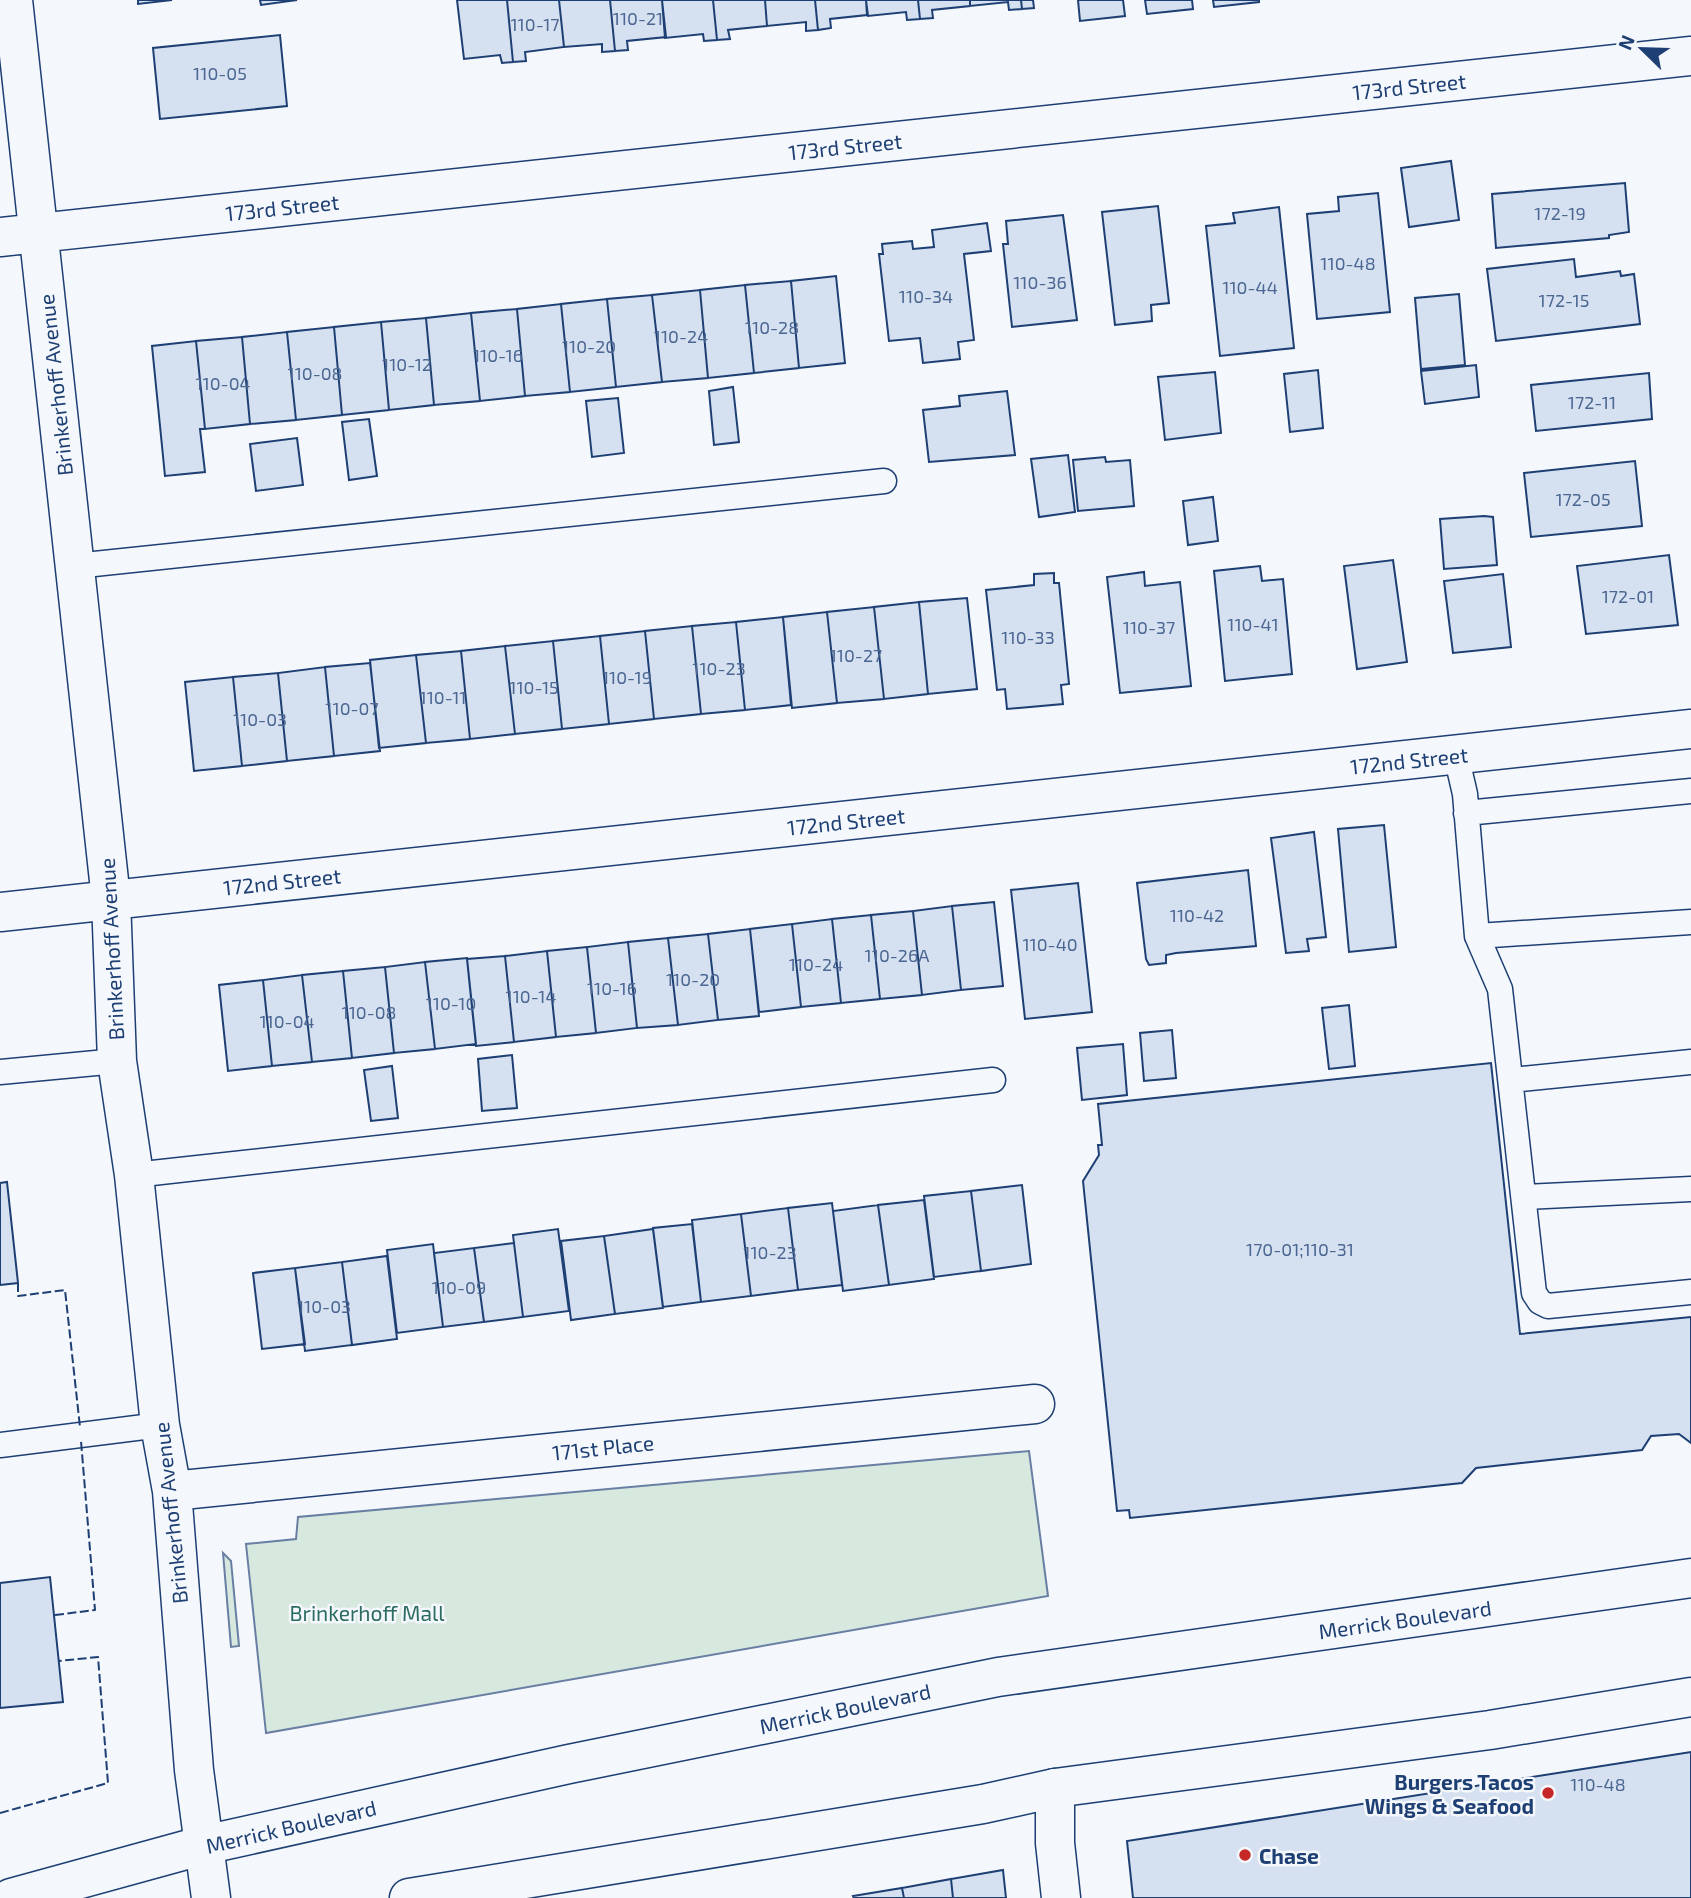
<svg xmlns="http://www.w3.org/2000/svg" width="1691" height="1898" viewBox="0 0 1691 1898" font-family="'Exo 2',sans-serif">
<style>
.green{fill:#d7e8df;stroke:#687fa3;stroke-width:2}
.building{fill:#d5e0f0;stroke:#1d3f73;stroke-width:2}
.lines{fill:none;stroke-linecap:round;stroke-linejoin:round}
.service-casing{stroke:#1d3f73;stroke-width:27}
.minor-casing{stroke:#1d3f73;stroke-width:41}
.primary-casing{stroke:#1d3f73;stroke-width:41}
.service{stroke:#f4f7fb;stroke-width:24}
.minor{stroke:#f4f7fb;stroke-width:38}
.primary{stroke:#f4f7fb;stroke-width:38}
.fence{stroke:#1d3f73;stroke-width:2;stroke-dasharray:9 3.5;stroke-linecap:butt}
.poi-dot{fill:#c62828;stroke:#f4f7fb;stroke-width:2.5}
.labels{text-anchor:middle;dominant-baseline:central;stroke-width:5;stroke-linejoin:round;paint-order:stroke}
.number-label{font-size:18px;fill:#4b6792}
.street-label{font-size:21px;fill:#1d3f73;stroke:#f4f7fb}
.park-label{font-size:21px;fill:#2c6c60;stroke:#f4f7fb}
.poi-label{font-size:21px;font-weight:bold;fill:#1d3f73;stroke:#f4f7fb;text-anchor:end}
</style>
<rect width="100%" height="100%" fill="#f4f7fb"/>
<path class="green" d="M1029,1451L1048,1596L266,1733L246,1544L296,1539L298,1517Z
M223,1553L231,1561L239,1646L231,1647Z"/>
<path class="building" d="M138,0H172L138,4Z
M260,0H297L261,5Z
M457,0H507L513,62L502,63L500,55L464,59Z
M507,0H559L564,47L525,52L526,61L513,62Z
M559,0H610L615,51L602,52V44L564,47Z
M610,0H662L666,37L627,41L628,50L615,51Z
M662,0H713L717,40L704,41L703,34L665,38Z
M713,0H765L767,26L728,30L730,39L717,40Z
M765,0H815L818,30L806,31V22L767,26Z
M815,0H866L867,15L830,19L831,28L818,30Z
M866,0H918L920,19L907,20L906,12L868,16Z
M918,0H970V6L932,10L933,18L920,19Z
M970,0H1021L1022,9L1009,10L1008,2L970,6Z
M1021,0H1033L1034,8L1022,9Z
M1078,0H1123L1125,16L1080,21Z
M1145,0H1192L1193,9L1147,14Z
M1213,0H1259V2L1214,7Z
M280,35L287,106L160,119L153,48Z
M1451,161L1459,220L1409,227L1401,168Z
M1625,183L1629,232L1609,235V238L1496,248L1492,194Z
M1378,193L1390,312L1317,319L1307,214L1339,211L1338,197Z
M1158,206L1169,303L1151,305L1152,321L1115,325L1102,212Z
M1279,207L1294,348L1220,356L1206,226L1235,223L1233,213Z
M1063,215L1077,320L1012,327L1003,244H1008L1006,221Z
M987,223L991,251L964,254L974,340L958,342L960,359L923,363L920,338L889,341L879,254H883L882,244L912,241L913,249L934,247L932,230Z
M1574,259L1576,277L1620,271L1621,276L1634,274L1640,324L1496,341L1487,269Z
M836,276L845,363L799,368L791,281Z
M791,281L799,368L754,373L745,285Z
M745,285L754,373L708,378L700,290Z
M700,290L708,378L662,382L652,295Z
M1459,294L1465,365L1421,369L1415,298Z
M652,295L662,382L616,387L607,299Z
M607,299L616,387L570,392L561,304Z
M561,304L570,392L525,396L517,309Z
M517,309L525,396L480,401L471,313Z
M471,313L480,401L434,405L426,318Z
M426,318L434,405L389,410L381,322Z
M381,322L389,410L342,415L334,327Z
M334,327L342,415L296,420L287,332Z
M287,332L296,420L250,424L242,337Z
M242,337L250,424L205,429L196,341Z
M196,341L205,429H200L205,472L165,476L152,346Z
M1476,365L1479,397L1425,404L1421,371Z
M1318,370L1323,428L1290,432L1284,374Z
M1215,372L1221,433L1165,440L1158,377Z
M1649,373L1652,419L1536,431L1531,385Z
M733,387L739,442L714,445L709,391Z
M1007,391L1015,455L929,462L923,410L960,406L959,396Z
M618,398L624,453L592,457L586,401Z
M369,419L377,476L349,480L342,422Z
M297,438L303,485L256,491L250,444Z
M1068,455L1075,512L1039,517L1031,459Z
M1105,457L1106,462L1130,460L1134,506L1078,511L1073,460Z
M1635,461L1642,526L1531,537L1524,473Z
M1213,497L1218,541L1188,545L1183,501Z
M1484,516L1493,517L1497,565L1444,569L1440,519Z
M1669,555L1678,625L1586,634L1577,566Z
M1393,560L1407,662L1357,669L1344,566Z
M1260,566L1262,581L1283,579L1292,674L1225,681L1214,571Z
M1144,572L1145,586L1180,582L1191,686L1120,693L1107,577Z
M1054,573V583H1059L1069,684L1061,685L1063,704L1007,709L1005,689L997,690L986,590L1034,585V574Z
M1503,574L1511,647L1453,653L1444,581Z
M967,598L977,689L928,694L919,602Z
M919,602L928,694L884,699L874,607Z
M874,607L884,699L837,703L827,612Z
M827,612L837,703L792,708L783,617Z
M783,617L791,705L745,710L736,622Z
M736,622L745,710L701,714L692,626Z
M692,626L701,714L654,719L645,631Z
M645,631L654,719L609,724L600,636Z
M600,636L609,724L562,729L553,641Z
M553,641L562,729L515,734L505,646Z
M505,646L515,734L470,739L461,651Z
M461,651L470,739L426,743L416,655Z
M416,655L426,743L379,748L370,660Z
M370,663L380,751L334,756L325,667Z
M325,667L334,756L287,761L278,673Z
M278,673L287,761L242,766L233,677Z
M233,677L242,766L194,771L185,682Z
M1384,825L1396,947L1349,952L1338,829Z
M1314,832L1326,937L1307,939L1309,951L1286,953L1271,838Z
M1248,870L1256,946L1176,953L1166,955V963L1149,965L1146,959L1137,883Z
M1078,883L1092,1012L1025,1019L1011,890Z
M994,902L1003,986L961,990L952,906Z
M952,906L961,990L922,995L913,911Z
M913,911L922,995L880,999L871,915Z
M871,915L880,999L841,1003L832,919Z
M832,919L841,1003L801,1007L792,924Z
M792,924L801,1007L759,1012L750,929Z
M750,929L759,1016L718,1020L708,934Z
M708,934L718,1020L678,1025L668,938Z
M668,938L678,1025L637,1028L628,942Z
M628,942L637,1028L596,1033L587,947Z
M587,947L596,1033L556,1037L547,951Z
M547,951L556,1037L514,1042L505,956Z
M505,956L514,1042L476,1046L467,959Z
M467,958L476,1044L435,1049L425,962Z
M425,962L435,1049L394,1053L385,967Z
M385,967L394,1053L352,1058L343,971Z
M343,971L352,1058L312,1062L302,975Z
M302,975L312,1062L272,1066L263,980Z
M263,980L272,1066L228,1071L219,985Z
M1349,1005L1355,1066L1329,1069L1322,1008Z
M1172,1030L1176,1078L1144,1081L1140,1033Z
M1123,1044L1127,1095L1082,1100L1077,1048Z
M512,1055L517,1108L482,1111L478,1059Z
M1491,1063L1520,1334L1691,1317V1443L1679,1434L1651,1436L1642,1450L1476,1468L1462,1483L1130,1518L1129,1510L1117,1511L1083,1181L1099,1155L1098,1145H1102L1098,1104Z
M392,1066L398,1118L371,1121L364,1070Z
M7,1182L18,1283L0,1285V1183Z
M1022,1185L1031,1264L981,1271L971,1191Z
M971,1191L981,1271L934,1277L924,1196Z
M924,1200L934,1279L889,1285L878,1205Z
M832,1203L842,1285L798,1290L788,1208Z
M878,1205L889,1285L843,1291L833,1211Z
M788,1208L798,1290L751,1296L741,1214Z
M741,1214L751,1296L701,1302L692,1220Z
M692,1224L701,1302L663,1307L653,1228Z
M558,1229L569,1311L523,1317L513,1235Z
M653,1229L663,1308L615,1314L604,1236Z
M604,1236L615,1314L571,1320L561,1241Z
M514,1243L523,1317L484,1322L474,1248Z
M433,1244L443,1327L397,1333L387,1250Z
M474,1248L484,1322L443,1327L434,1253Z
M387,1256L397,1339L352,1345L342,1262Z
M342,1262L352,1345L305,1351L295,1268Z
M295,1268L305,1344L262,1349L253,1273Z
M50,1577L63,1702L0,1708V1583Z
M1691,1752V1898H1133L1127,1841Z
M1003,1870L1006,1898H953L951,1879Z
M951,1879L953,1898H904L902,1888Z
M902,1888L904,1898H854L853,1896Z"/>
<g class="lines">
<defs>
<path id="service" d="M75,566L884,481
M1456,755L1465,794L1477,936L1500,989L1534,1293L1540,1302L1548,1306L1691,1292
M1466,813L1691,791
M1477,936L1691,922
M0,1072L117,1061
M1511,1080L1691,1062
M134,1175L993,1080
M1525,1197L1691,1189
M0,1445L160,1425"/>
<path id="minor" d="M13,0L111,899L117,1061L134,1175L160,1425L172,1491L194,1770L211,1898
M0,237L1691,56
M0,912L1691,729
M172,1491L1035,1404
M1055,1788V1843L1061,1898"/>
<path id="primary" d="M11,1898L204,1845L569,1764L998,1677L1691,1578
M409,1898L983,1804L1055,1788L1490,1730L1691,1697"/>
</defs>
<use href="#service" class="service-casing"/>
<use href="#minor" class="minor-casing"/>
<use href="#primary" class="primary-casing"/>
<use href="#service" class="service"/>
<use href="#minor" class="minor"/>
<use href="#primary" class="primary"/>
<path class="fence" d="M18,1283V1296L65,1290L80,1427
M55,1615L95,1610L81,1441
M0,1813L108,1783L98,1657L59,1661"/>
</g>
<g class="poi-dot">
<circle cx="1548" cy="1793" r="7"/>
<circle cx="1245" cy="1855" r="7"/>
</g>
<g class="labels">
<g class="number-label">
<text x="638" y="18">110-21</text>
<text x="535" y="24">110-17</text>
<text x="220" y="73">110-05</text>
<text x="1560" y="213">172-19</text>
<text x="1348" y="263">110-48</text>
<text x="1040" y="282">110-36</text>
<text x="1250" y="287">110-44</text>
<text x="926" y="296">110-34</text>
<text x="1564" y="300">172-15</text>
<text x="772" y="327">110-28</text>
<text x="681" y="336">110-24</text>
<text x="589" y="346">110-20</text>
<text x="498" y="355">110-16</text>
<text x="407" y="364">110-12</text>
<text x="315" y="373">110-08</text>
<text x="223" y="383">110-04</text>
<text x="1592" y="402">172-11</text>
<text x="1583" y="499">172-05</text>
<text x="1628" y="596">172-01</text>
<text x="1253" y="624">110-41</text>
<text x="1149" y="627">110-37</text>
<text x="1028" y="637">110-33</text>
<text x="856" y="655">110-27</text>
<text x="719" y="668">110-23</text>
<text x="627" y="677">110-19</text>
<text x="534" y="687">110-15</text>
<text x="443" y="697">110-11</text>
<text x="352" y="708">110-07</text>
<text x="260" y="719">110-03</text>
<text x="1197" y="915">110-42</text>
<text x="1050" y="944">110-40</text>
<text x="897" y="955">110-26A</text>
<text x="816" y="964">110-24</text>
<text x="693" y="979">110-20</text>
<text x="612" y="988">110-16</text>
<text x="531" y="996">110-14</text>
<text x="451" y="1003">110-10</text>
<text x="369" y="1012">110-08</text>
<text x="287" y="1021">110-04</text>
<text x="1300" y="1249">170-01;110-31</text>
<text x="770" y="1252">110-23</text>
<text x="459" y="1287">110-09</text>
<text x="324" y="1306">110-03</text>
<text x="1598" y="1784">110-48</text>
</g>
<g class="street-label">
<text transform="translate(1409 86) rotate(-6)">173rd Street</text>
<text transform="translate(845 146) rotate(-6)">173rd Street</text>
<text transform="translate(282 207) rotate(-6)">173rd Street</text>
<text transform="translate(55 385) rotate(-96)">Brinkerhoff Avenue</text>
<text transform="translate(1409 760) rotate(-6)">172nd Street</text>
<text transform="translate(846 821) rotate(-6)">172nd Street</text>
<text transform="translate(282 881) rotate(-6)">172nd Street</text>
<text transform="translate(111 949) rotate(-93)">Brinkerhoff Avenue</text>
<text transform="translate(603 1447) rotate(-6)">171st Place</text>
<text transform="translate(170 1513) rotate(-96)">Brinkerhoff Avenue</text>
<text transform="translate(1405 1619) rotate(-8)">Merrick Boulevard</text>
<text transform="translate(845 1708) rotate(-12)">Merrick Boulevard</text>
<text transform="translate(291 1826) rotate(-13)">Merrick Boulevard</text>
</g>
<g class="park-label">
<text x="367" y="1612">Brinkerhoff Mall</text>
</g>
<g class="poi-label">
<text x="1534" y="1781">Burgers Tacos<tspan x="1534" dy="24">Wings &amp; Seafood</tspan></text>
<text x="1259" y="1855" text-anchor="start">Chase</text>
</g>
</g>
<g transform="translate(1642 49) rotate(293)" stroke="#f4f7fb" stroke-width="5" paint-order="stroke">
<path d="M0-5L12 26L0 18L-12 26Z" fill="#1d3f73"/>
<text y="-10" font-size="19" font-weight="bold" text-anchor="middle" fill="#1d3f73">N</text>
</g>
</svg>
